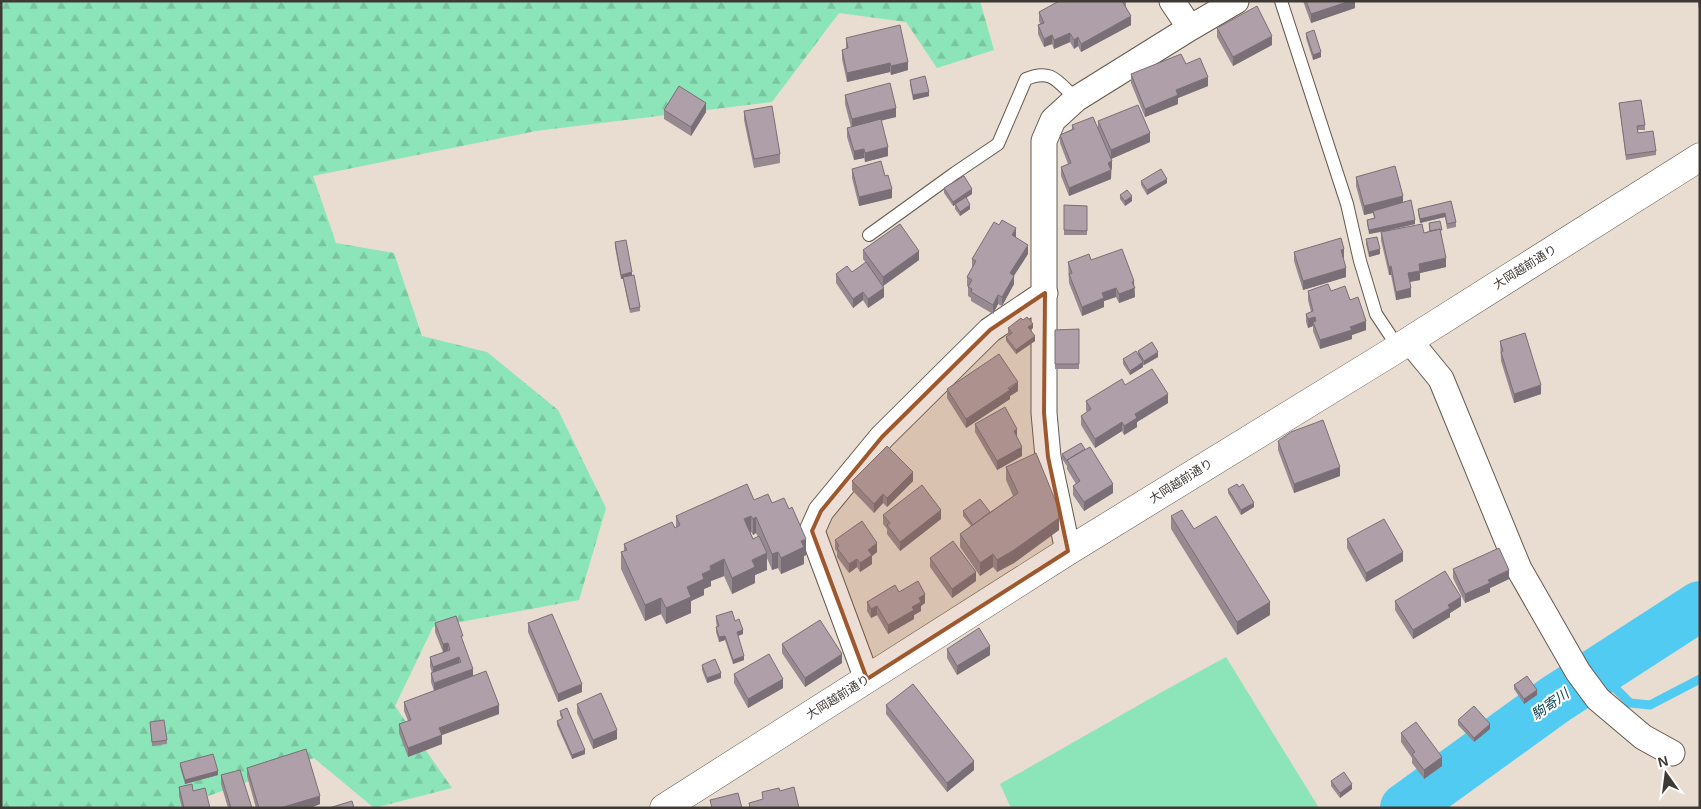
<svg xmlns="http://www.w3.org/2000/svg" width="1701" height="809" viewBox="0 0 1701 809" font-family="Helvetica,'Noto Sans JP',sans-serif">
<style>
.grass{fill:#8be5b9}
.forest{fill:url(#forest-firs)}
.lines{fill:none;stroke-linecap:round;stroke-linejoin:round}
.stream{stroke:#51cbf2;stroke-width:9}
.river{stroke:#51cbf2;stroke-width:50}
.service-casing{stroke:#645a4f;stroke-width:14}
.minor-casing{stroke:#645a4f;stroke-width:27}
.tertiary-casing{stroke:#645a4f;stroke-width:29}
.service{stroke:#fff;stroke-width:12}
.minor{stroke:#fff;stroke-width:25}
.tertiary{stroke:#fff;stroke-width:28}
.wall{fill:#968990;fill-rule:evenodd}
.shaded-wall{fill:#7a6f76}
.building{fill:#af9fa8;stroke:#7a6f76}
.marked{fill:#9e582e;fill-opacity:0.2;stroke:#9e582e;stroke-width:4;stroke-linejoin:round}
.labels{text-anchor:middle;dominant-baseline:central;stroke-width:4;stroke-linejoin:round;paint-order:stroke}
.street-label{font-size:12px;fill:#3e3934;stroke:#fff}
.water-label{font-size:14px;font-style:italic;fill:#063f4f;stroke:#fff}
</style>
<defs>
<pattern id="forest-firs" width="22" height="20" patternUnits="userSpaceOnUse" patternTransform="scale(1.25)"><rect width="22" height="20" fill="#8be5b9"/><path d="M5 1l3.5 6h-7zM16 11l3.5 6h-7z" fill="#79c5a0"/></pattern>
</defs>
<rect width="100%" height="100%" fill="#e8ddd0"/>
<path class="grass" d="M1226,657L1319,808H1011L1000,784L1160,693Z"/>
<path class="forest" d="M1,1H980L994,50L937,68L906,22L839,13L772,102L536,131L313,176L336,243L394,253L422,336L487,352L558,410L606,508L579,600L433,627L395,706L452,788L374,808L314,758L175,808H1Z"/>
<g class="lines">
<path class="stream" d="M1599,672L1630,703L1650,705L1700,679"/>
<path class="river" d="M1405,808L1556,699L1700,606"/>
<defs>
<path id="service" d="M1281,1L1347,204L1360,261L1376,314L1398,347
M869,235L955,173L998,144L1026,79C1052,68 1058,82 1076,99"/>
<path id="minor" d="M1172,1L1190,28
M1409,340L1441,379L1519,569L1578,672L1598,699L1643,737L1672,753
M1068,551L1048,457L1044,413V141L1053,120L1076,99L1190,28L1236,1
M867,679L812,531L821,511L882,437L990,330L1045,293"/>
<path id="tertiary" d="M664,808L1068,551L1390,353L1700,157"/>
</defs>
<use href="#service" class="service-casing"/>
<use href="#minor" class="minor-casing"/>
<use href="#tertiary" class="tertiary-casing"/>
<use href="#service" class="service"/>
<use href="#minor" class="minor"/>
<use href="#tertiary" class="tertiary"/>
</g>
<path class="wall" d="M1126,1V7L1131,25L1081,52L1078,46L1074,49L1070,42L1054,49L1052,44L1044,47L1038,34V25L1040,24L1039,21V12Z
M1303,1H1355V8L1311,23Z
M1698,1H1700V12L1698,6Z
M1217,28L1272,45L1233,66L1217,37Z
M1306,33L1321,57L1313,60L1306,38Z
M846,38L908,70L891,75L890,72L847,82L842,59V50L846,49Z
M1186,64L1208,86L1178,98V104L1145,117L1131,83V74Z
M910,80L929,96L913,100L910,85Z
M845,95L896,117L881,120L888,156L865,162L864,158L854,160L847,137V128L851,127L845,104Z
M1619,103L1645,125V130H1638V133L1656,151V155L1626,160Z
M664,110L706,112L691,136L664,119Z
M744,111L780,154V163L754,168L744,120Z
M1098,121L1150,142L1111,159L1112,161L1111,179L1069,196L1061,176V167L1068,164L1060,143V135L1072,129V125L1098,130Z
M852,169L885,176L892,198L859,206L852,178Z
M1356,177L1403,202L1415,224L1391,230L1424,233L1429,231V223L1442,234H1441L1446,267L1420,273V280L1410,282L1411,297L1396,300L1391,275H1389L1381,240V232L1369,234L1367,224V220L1374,218L1373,213L1364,215L1356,186Z
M1141,181L1167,183L1147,195L1141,185Z
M944,188L972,194L966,198L970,209L960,216L955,209V205L953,206L944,193Z
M1120,195L1132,201L1125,206L1120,199Z
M1451,201L1456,222V227L1447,229L1445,217L1420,223L1418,213V209Z
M1064,205L1087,206V235H1064Z
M1016,237L1028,254L1014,275V284L1002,306L998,304L993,314L971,301V298L968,296V286H967V277L972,268V259Z
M1366,239L1380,254L1369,257L1366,244Z
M615,242L632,275L640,307V311L630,313L623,279H621L615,247Z
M863,250L919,260L883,286L884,297L868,308L863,300L853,308L836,283V274L852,272L874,274L863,259Z
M1294,252L1344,258H1343L1346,277L1303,290L1294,261Z
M1091,260L1134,287L1135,297L1119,303L1116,297L1104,301V307L1082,316L1069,283L1068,262Z
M1308,291H1331L1350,300L1366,330L1352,335V339L1320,349L1313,331V326L1308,328L1306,322V314L1311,312L1308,300Z
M1023,320L1033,328L1030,330L1035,341L1016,354L1006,341V337L1009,334L1008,333V328Z
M1079,329V369H1055V330Z
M1500,341L1541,394L1514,403L1501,361Z
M1138,351L1158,357L1144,365H1143V367L1130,375L1123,364V359L1138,354Z
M1125,385L1168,403L1137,422V427L1124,435L1122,431L1095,448L1081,425V416L1087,412L1086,410V401Z
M947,389L1018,391L1010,396V399L966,428L947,398Z
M975,424L1017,438L1022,456L997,470L975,432Z
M1278,441L1340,476L1294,493L1278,450Z
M1062,454L1113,493L1084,511L1073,495V486L1076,484L1067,469V466L1062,459Z
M1006,467L1059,530L1014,563L997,572L993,567L980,576L960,547V534L971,526L963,516V511L990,512L1013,496L1006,480Z
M852,481H913L887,507L883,503L874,513L852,490Z
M1228,489L1254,507L1241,515L1228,493Z
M754,500L806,555L804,556V564L781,574L778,568L772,570L767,558V570L755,575V583L732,594L724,576L711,581V586L704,589V595L691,601V613L666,624L661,614L645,621L621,569V552L624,551V544L676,528V516ZM750,532H751L753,535L756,533L758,537L753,539Z
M883,515L941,519L900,551L887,534V529L883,524Z
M1171,516L1194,529L1270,615L1237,635L1171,529Z
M1347,539L1403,561L1366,582L1347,548Z
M835,540L877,552L872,556V564L860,572L857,567L849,573L837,557V552L835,549Z
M930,558L976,581L952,598L930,567Z
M1453,569L1509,579L1490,588V592L1465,603L1453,578Z
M899,592L925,603L921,606V611L914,615V619L888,634L877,615L871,618L867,611V602Z
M1395,601L1461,606L1450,613V617L1413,639L1395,610Z
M716,616L735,621L743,634L738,636L744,660L733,664L725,640L719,642L716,632V627H717L716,621Z
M435,623L463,641L473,675L499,714L442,735V744L408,757L399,733V724L408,721L404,711V702L434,691L431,682V673H432L430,666V657L443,652L435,632Z
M528,623L582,692L558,702L528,632Z
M782,644L842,663L805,687L782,653Z
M947,649L990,655L957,675L947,658Z
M702,665L721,678L707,683L702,670Z
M734,674L783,688L748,708L734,683Z
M1514,685L1537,695L1524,704L1514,689Z
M577,704L617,739L593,749L577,713Z
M886,705L974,770L947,792L886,714Z
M560,711L585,754L572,759L557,725V721L562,719L560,715Z
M1458,720L1490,729L1474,742L1458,725Z
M150,722L167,740V744L152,746Z
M1401,733L1442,766L1424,779L1412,763V758L1401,742Z
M180,763L218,775L185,784L180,767Z
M247,768L320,804L310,808H256L247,776Z
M221,775L252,808H228L221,784Z
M1331,781L1352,789L1340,798L1331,786Z
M179,787L193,791L210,808H182L179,796Z"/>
<path class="shaded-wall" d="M1350,1H1355V8L1311,23V14Z
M1131,16V25L1081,52V44Z
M1070,33V42L1054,49V40Z
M1052,35V44L1044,47V39Z
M1272,36V45L1233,66V57Z
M1078,37V46L1074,49V40Z
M1321,52V57L1313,60V55Z
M908,62V70L891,75V66Z
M890,63V72L847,82V73Z
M1208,77V86L1178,98V104L1145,117V109L1176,90Z
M929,92V96L913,100V95Z
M706,103V112L691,136V127Z
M896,108V117L852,128V119Z
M1150,133V142L1111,159V150Z
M888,147V156L865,162V153Z
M864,149V158L854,160V151Z
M1112,161V170L1108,163Z
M1111,170V179L1069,196V188Z
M1167,179V183L1147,195V190Z
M892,189V198L859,206V197Z
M972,189V194L953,206V202Z
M1132,196V201L1125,206V201Z
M1403,196V205L1364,215V206Z
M970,205V209L960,216V212Z
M1445,213V217L1420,223V219Z
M1415,220V224L1369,234V230Z
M1016,228V237L1012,244V235Z
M1028,245V254L1010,282V273Z
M1344,249V258L1341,259V250Z
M1380,249V254L1369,257V252Z
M919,251V260L883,286V277Z
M1446,258V267L1420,273V280L1408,282V273L1419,264Z
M1391,266V275H1389V267Z
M1346,268V277L1303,290V281Z
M632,272V277L621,279V275Z
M1014,276V284L1002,306V297Z
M1134,281L1135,297L1119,303V294Z
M884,288V297L868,308V299Z
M1116,288V297L1104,301V307L1082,316V307L1102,293Z
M1411,288V297L1396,300V292Z
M863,292V300L853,308V299Z
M998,295V304L993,314V305Z
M1315,317V326L1313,322V326L1308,328V319Z
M1366,321V330L1352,335V339L1320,349V340L1350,327Z
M1033,324V328L1028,332V327Z
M1035,336V341L1016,354V350Z
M1158,352V357L1144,365V361Z
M1143,362V367L1130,375V371Z
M1018,382V391L1010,396V399L966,428V419Z
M1541,385V394L1514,403V394Z
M1168,394V403L1137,422V427L1124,435V426L1135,414Z
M1122,422V431L1095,448V439Z
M1017,429V438L1014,431Z
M1022,447V456L997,470V461Z
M1340,467V476L1294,493V484Z
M913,472V481L887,507V498Z
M1113,484V493L1084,511V502Z
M883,494V503L874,513V504Z
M1254,503V507L1241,515V510Z
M941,510V519L900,551V542Z
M751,516V532L744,535V519Z
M756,517V533L753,535V519Z
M1059,518V530L1014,563L997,572V560Z
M806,539V555L804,556V564L781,574V558L801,541Z
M877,543V552L872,556V564L860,572V563L868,550Z
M778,552V568L772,570V554Z
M1403,552V561L1366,582V573Z
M767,553V570L755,575V583L732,594V578L752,560Z
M993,554V567L980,576V563Z
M724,559V576L711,581V586L704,589V595L691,601V613L666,624V608L687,587L702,574L710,566Z
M857,559V567L849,573V564Z
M1509,570V579L1490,588V592L1465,603V594L1488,580Z
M976,572V581L952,598V589Z
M925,594V603L921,606V611L914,615V619L888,634V625L912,607L919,598Z
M1461,597V606L1450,613V617L1413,639V630L1448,605Z
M661,598V614L645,621V605Z
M1270,602V615L1237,635V622Z
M877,606V615L871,618V609Z
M743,630V634L737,636V632Z
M725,636V640L719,642V637Z
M448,643V652L443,653V644Z
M990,646V655L957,675V666Z
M842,654V663L805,687V678Z
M744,656V660L733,664V660Z
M459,657V666L433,675V667Z
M473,669V677L434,692V683Z
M721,673V678L707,683V678Z
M783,679V688L748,708V699Z
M582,684V692L558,702V694Z
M1537,690V695L1524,704V699Z
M499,705V714L442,735V744L408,757V748L439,728Z
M1490,724V729L1474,742V738Z
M617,730V739L593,749V740Z
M585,750V754L572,759V755Z
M1442,757V766L1424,779V770Z
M974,761V770L947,792V783Z
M218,771V775L185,784V780Z
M1352,784V789L1340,798V793Z
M320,796V804L310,808H280Z"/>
<path class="building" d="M1059,1H1122L1131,16L1081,44L1078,37L1074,40L1070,33L1054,40L1052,35L1044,39L1038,25L1044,23L1039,12Z
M1306,1H1350L1311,14Z
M1257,6L1272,36L1233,57L1217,28Z
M900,25L908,62L891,66L890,63L847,73L842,50L848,48L846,38Z
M1314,30L1321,52L1313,55L1306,33Z
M1181,54L1186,64L1200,58L1208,77L1176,90L1178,95L1145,109L1131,74Z
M925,76L929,92L913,95L910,80Z
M890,83L896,108L852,119L845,95Z
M679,86L706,103L691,127L664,110Z
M1641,100L1645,125L1637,126L1638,133L1653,131L1656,151L1626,155L1619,103Z
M1138,105L1150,133L1111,150L1098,121Z
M772,106L780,154L754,159L744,111Z
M1093,117L1112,161L1108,163L1111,170L1069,188L1061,167L1071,163L1060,135L1074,129L1072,125Z
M881,119L888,147L865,153L864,149L854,151L847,128Z
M881,161L885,176L888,175L892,189L859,197L852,169Z
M1395,166L1403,196L1364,206L1356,177Z
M1161,169L1167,179L1147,190L1141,181Z
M964,176L972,189L953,202L944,188Z
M1127,190L1132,196L1125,201L1120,195Z
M966,197L970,205L960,212L955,204Z
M1411,200L1415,220L1369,230L1367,220L1375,218L1373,211Z
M1451,201L1456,222L1447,224L1445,213L1420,219L1418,209Z
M1064,205L1087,206V231L1064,230Z
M1002,220L1016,228L1012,235L1028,245L1010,273L1014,276L1002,297L998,295L993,305L971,292L972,289L968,287L972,280L967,277L976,261L972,259L994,222L999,225Z
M1440,221L1442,230H1440V229L1430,231L1429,223Z
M900,224L919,251L883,277L863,250Z
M1422,224L1424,233L1440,229L1446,258L1419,264L1420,271L1408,273L1411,288L1396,292L1391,266L1389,267L1381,232Z
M1377,237L1380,249L1369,252L1366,239Z
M1341,238L1344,249L1341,250L1346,268L1303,281L1294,252Z
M626,240L632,272L621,275L615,242Z
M1122,249L1134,281L1132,282L1135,288L1119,294L1116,288L1102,293L1104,298L1082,307L1069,274L1072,273L1068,262L1089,254L1091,260Z
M866,262L884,288L868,299L863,292L853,299L836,274L847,266L852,272Z
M634,275L640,307L630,309L623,277Z
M1328,284L1331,291L1345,286L1350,300L1358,297L1366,321L1350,327L1352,330L1320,340L1313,322L1316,321L1315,317L1308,319L1306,314L1313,311L1308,291Z
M1027,317L1033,324L1028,327L1035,336L1016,350L1006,337L1012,333L1008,328L1021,318L1023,320Z
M1079,329V364H1055V330Z
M1525,333L1541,385L1514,394L1501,352L1503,351L1500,341Z
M1152,342L1158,352L1144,361L1138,351Z
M1136,351L1143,362L1130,371L1123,359Z
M999,354L1018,382L1008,388L1010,390L966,419L947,389Z
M1152,369L1168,394L1135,414L1137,418L1124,426L1122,422L1095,439L1081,416L1091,409L1086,401L1122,379L1125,385Z
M1005,407L1017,429L1014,431L1022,447L997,461L975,424Z
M1323,420L1340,467L1294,484L1278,441L1291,432Z
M1081,443L1085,449L1067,460V461L1062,454Z
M887,446L913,472L887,498L883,494L874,504L852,481Z
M1090,447L1113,484L1084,502L1073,486L1080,481L1067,460Z
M1036,453L1058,507L1059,518L1014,550L997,560L993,554L980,563L960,534L1018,493L1006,467Z
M747,484L754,500L768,494L772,503L784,498L789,509L792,507L806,539L801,541L804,547L781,558L778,552L772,554L756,517L753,519L751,516L744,519L753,539L759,536L767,553L752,560L755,567L732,578L724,559L710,566L711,570L702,574L704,579L687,587L691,597L666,608L661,598L645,605L621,552L627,550L624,544L672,522L675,528L680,525L676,516Z
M1237,484L1239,487L1243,484L1254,503L1241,510L1228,489Z
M922,485L941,510L900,542L887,525L890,523L883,515Z
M980,499L990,512L973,525L963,511Z
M1182,510L1194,529L1216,516L1270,602L1237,622L1171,516Z
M1384,519L1403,552L1366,573L1347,539Z
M862,521L877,543L868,550L872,555L860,563L857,559L849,564L837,548L839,546L835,540Z
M953,541L976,572L952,589L930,558Z
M1499,548L1509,570L1488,580L1490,583L1465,594L1453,569Z
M1445,571L1461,597L1448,605L1450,608L1413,630L1395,601Z
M918,581L925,594L919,598L921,602L912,607L914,610L888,625L877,606L871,609L867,602L895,585L899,592Z
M732,611L735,621L739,619L743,630L737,632L744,656L733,660L725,636L719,637L716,627L719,626L716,616Z
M552,614L582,684L558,694L528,623Z
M456,616L463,636H461L473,669L434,683L431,673L461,662L459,657L433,667L430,657L450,650L448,643L443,644L435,623Z
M820,620L842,654L805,678L782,644Z
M979,628L990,646L957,666L947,649Z
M769,654L783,679L748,699L734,674Z
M715,659L721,673L707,678L702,665Z
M486,671L499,705L439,728L442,735L408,748L399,724L411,720L404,702Z
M1527,676L1537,690L1524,699L1514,685Z
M913,684L974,761L947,783L886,705Z
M601,693L617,730L593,740L577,704Z
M1474,706L1490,724L1474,738L1458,720Z
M567,708L585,750L572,755L557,721L563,718L560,711Z
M164,720L167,740L152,742L150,722Z
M1416,722L1442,757L1424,770L1412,754L1415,752L1401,733Z
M306,749L320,796L280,808H259L247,768Z
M213,754L218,771L185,780L180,763Z
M240,770L252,808H231L221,775Z
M1344,772L1352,784L1340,793L1331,781Z
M192,784L193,791L205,788L210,808H184L179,787Z
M794,787L799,808H750L749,803L763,799L762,792L779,788L780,791Z
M738,793L742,808H712L710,800Z
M352,801L354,808H329Z"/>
<path class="marked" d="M1045,293L1044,413L1048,457L1068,551L867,679L812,531L821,511L882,437L990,330Z"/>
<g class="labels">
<g class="street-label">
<text transform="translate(1525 267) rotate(-32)">大岡越前通り</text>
<text transform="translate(1181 481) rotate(-32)">大岡越前通り</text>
<text transform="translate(838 697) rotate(-32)">大岡越前通り</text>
</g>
<g class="water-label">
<text transform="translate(1550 704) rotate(-35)">駒寄川</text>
</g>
</g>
<rect width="1701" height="809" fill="none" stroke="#3e3934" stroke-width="5"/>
<g transform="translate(1666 774) rotate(346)" stroke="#ffffff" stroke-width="4" paint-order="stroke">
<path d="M0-4L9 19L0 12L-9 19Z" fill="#3e3934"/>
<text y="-8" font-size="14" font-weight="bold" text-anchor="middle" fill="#3e3934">N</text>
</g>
</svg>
